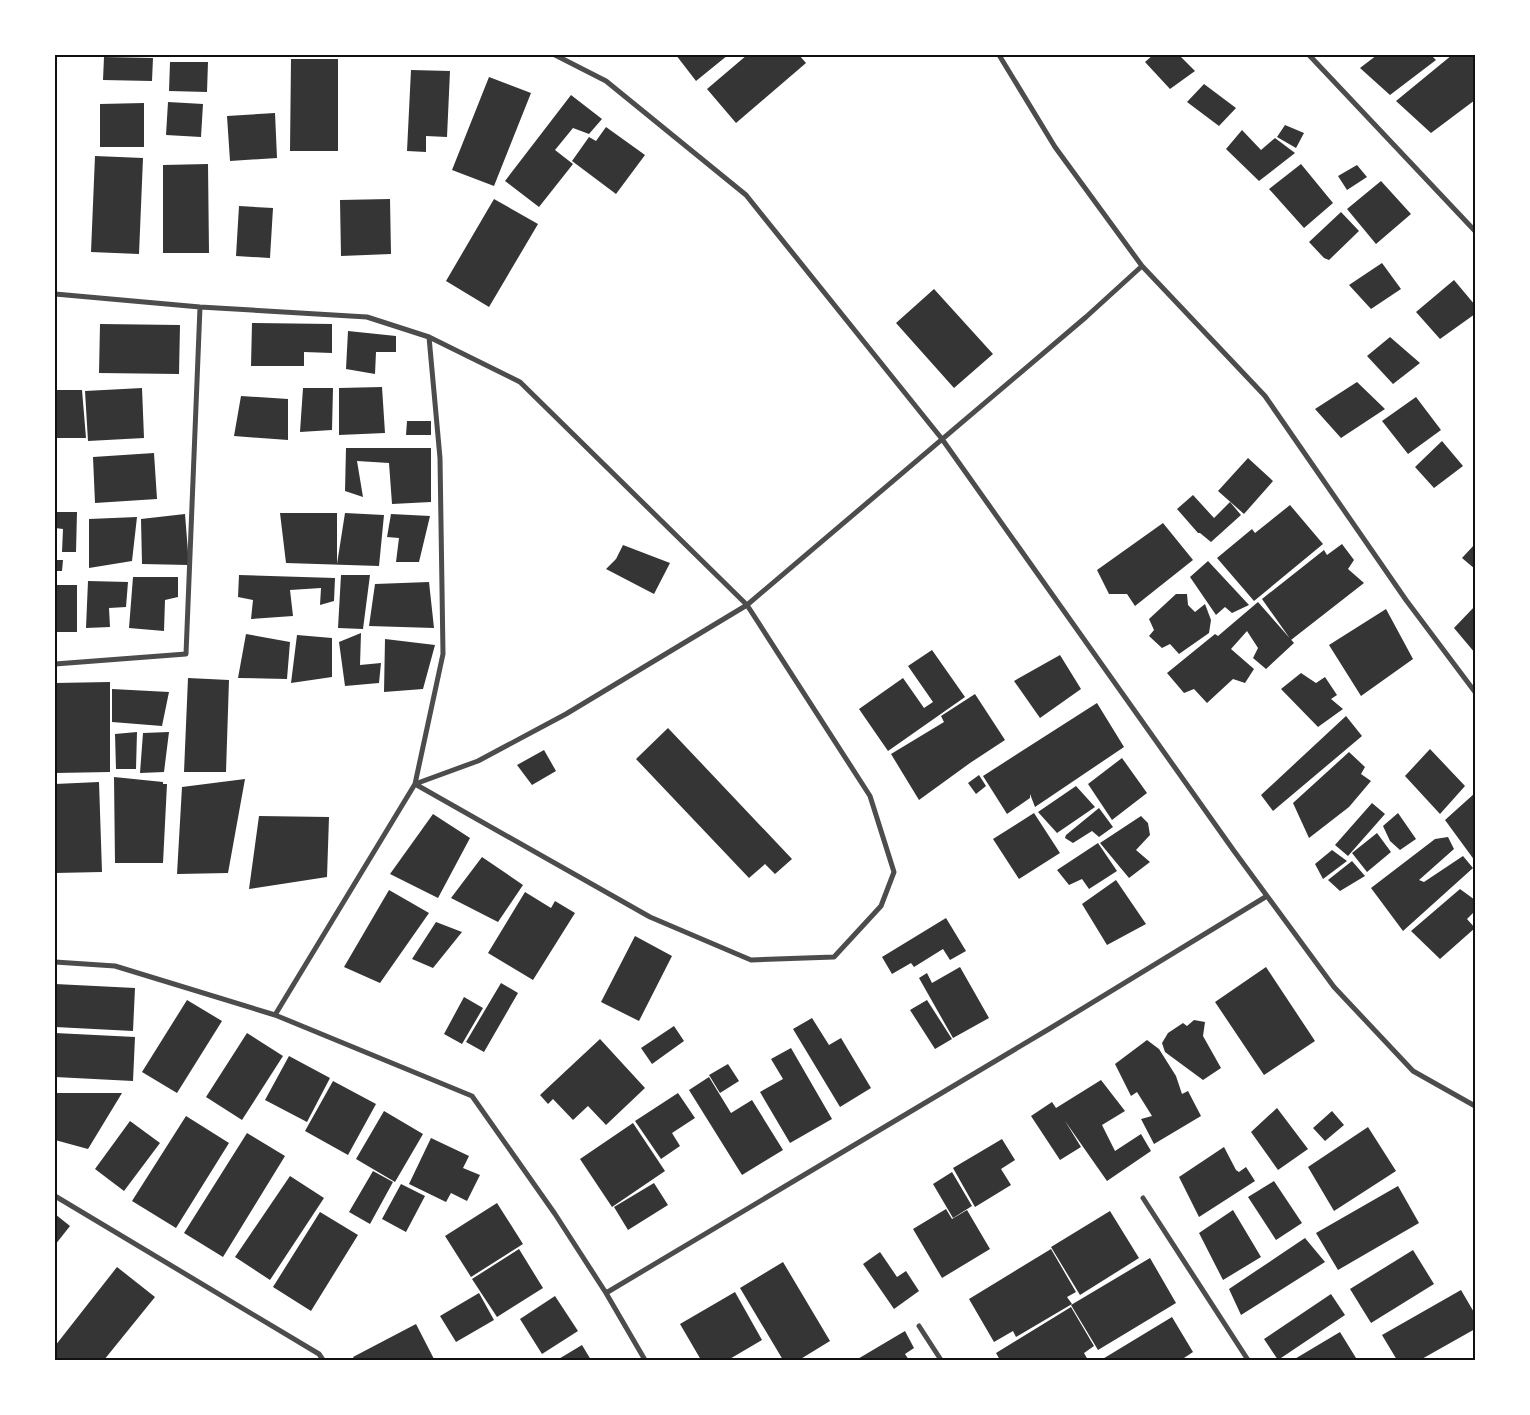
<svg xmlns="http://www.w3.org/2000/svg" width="1530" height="1415" viewBox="0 0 1530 1415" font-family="Jost,sans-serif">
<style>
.building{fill:#353535}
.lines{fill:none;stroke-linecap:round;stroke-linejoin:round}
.minor{stroke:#4c4c4c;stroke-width:5}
.neatline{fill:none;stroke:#111;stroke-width:2}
</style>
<rect width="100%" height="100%" fill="#fff"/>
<path class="building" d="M676,55H728L696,81Z
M747,55H799L806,63L736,123L707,89Z
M1153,55H1179L1195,71L1170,89L1145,62Z
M1377,55H1431L1436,60L1390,95L1360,68Z
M1452,55H1472L1475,59V100L1431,133L1396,101Z
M104,57L153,58L152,81L103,80Z
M291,59H338V151H290Z
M170,62H208L207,92L169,91Z
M411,70L450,71L447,137L426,136V152L407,151Z
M489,77L531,93L494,186L452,170Z
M1204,84L1236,108L1219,126L1187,102Z
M571,95L602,119L589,134L573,128L555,150L573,164L539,207L505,181Z
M168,102L203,104L201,137L166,135Z
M144,103V147H100V104Z
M275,113L277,158L230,161L227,116Z
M1285,125L1304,133L1296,148L1277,137Z
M606,127L645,155L616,194L572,161L589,137L596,141Z
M1242,130L1261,150L1275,138L1295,153L1259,181L1226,149Z
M95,156L143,158L139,254L91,252Z
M208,164L209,253H163V165Z
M1301,164L1333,203L1304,228L1269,189Z
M1357,165L1367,177L1347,190L1338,176Z
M1381,181L1411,214L1376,244L1347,209Z
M390,199L391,254L341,256L340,200Z
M494,199L538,224L489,307L446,281Z
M239,206L273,208L270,258L236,256Z
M1341,212L1359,231L1329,260L1324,258L1309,242Z
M1382,263L1401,289L1371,309L1349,285Z
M1454,280L1475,305V314L1440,339L1416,312Z
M934,289L993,354L954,388L896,323Z
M252,323L332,324V353L304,352V366H251Z
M100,324L180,325L179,374L99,373Z
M348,331L396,336V352H376L375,374L346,369Z
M1390,337L1420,363L1393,384L1367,356Z
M1357,382L1385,409L1341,438L1315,409Z
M382,387L385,433L339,435V388Z
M142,388L144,438L88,441L85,391Z
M303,388H333L332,430L300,432Z
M55,390H82L86,438H55Z
M241,396L288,399V440L234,436Z
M1416,397L1441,430L1408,454L1382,421Z
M407,421H431V435H406Z
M1442,441L1463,466L1434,488L1415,467Z
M346,448H431V502L392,504L389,463L357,461L363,497L345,491Z
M154,453L157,499L95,503L93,457Z
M1248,458L1273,481L1244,514L1218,491Z
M1193,495L1214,518L1230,502L1241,515L1211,542L1200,533H1198L1177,509Z
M1290,505L1323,544L1254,601L1217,558L1252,529L1255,533Z
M55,512H77L76,552H62L63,529L55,528Z
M280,513H337V564L345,513L384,515L379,566L286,563Z
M185,514L189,565L142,564L141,519Z
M391,514L430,516L419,562H396L399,538L387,537Z
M137,517L132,561L89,568V519Z
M1163,523L1193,560L1135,606L1127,594H1109L1097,570Z
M1342,544L1354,560L1348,569L1364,583L1291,640L1262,599L1324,550L1327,555Z
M1475,544V569L1462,558Z
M623,545L670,563L654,594L606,569L616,559Z
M55,560H63L62,571H55Z
M1208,561L1249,605L1232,613L1225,607L1216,615L1190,577Z
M239,575L335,578L334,601L320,605L321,588L290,590L293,616L251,619L253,600L238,597Z
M341,575H370L363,629L338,628Z
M133,577H178V597L165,600L164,631L129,628Z
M88,581L128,582L126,607L109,608L110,627L86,628Z
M429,582L434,628L369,626L375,584Z
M55,585H77V632H55Z
M1176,594H1187L1188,605L1195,612L1205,604L1211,620L1209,633L1179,654L1170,644L1162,648L1149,636L1154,630L1149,619Z
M1258,602L1294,643L1266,669L1253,658L1258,648L1247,631L1231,649L1254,669L1245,683L1233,679L1207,703L1194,689L1184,693L1167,673L1215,634L1218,636Z
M1475,606V653L1454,628Z
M1386,609L1413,659L1361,696L1329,645Z
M361,633L360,665L381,663L379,683L345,686L339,642Z
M246,634L290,642L287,679L238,678Z
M297,635L332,638V677L291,683Z
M385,639L435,645L423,689L384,692Z
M932,650L965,697L888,751L859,709L903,678L924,708L933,702L908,666Z
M1060,655L1081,689L1040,718L1014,681Z
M1301,673L1316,683L1325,677L1337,695L1331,699L1343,709L1318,727L1281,689Z
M188,678L229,680L226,772H184Z
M110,682V772L55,773V683Z
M112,689L169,692L162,726L112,722Z
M975,694L1005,740L970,763L919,800L891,754L944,722L941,716Z
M1097,703L1124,747L1035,807L1030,794V798L1007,814L983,776Z
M1346,716L1362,736L1273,811L1261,795Z
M668,728L792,859L775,874L765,864L749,878L636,759Z
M137,732L136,769H116L115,734Z
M169,732L164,772L140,773L143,733Z
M1430,749L1465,786L1440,814L1405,776Z
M544,750L556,771L532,785L517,765Z
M1349,752L1365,767L1361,774L1371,781L1349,807L1309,838L1293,803Z
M1122,758L1147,793L1112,820L1088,784Z
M979,775L986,786L976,794L968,783Z
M114,777L163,782V784H167L163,863H115Z
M245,779L228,873L177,874L182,787Z
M99,782L102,872L55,873V784Z
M1076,786L1095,807L1057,833L1038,812Z
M1475,793V861L1445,820Z
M1372,803L1385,814L1348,856L1335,845Z
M1099,808L1113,827L1099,837L1092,831L1073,843L1065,838L1066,835Z
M1034,813L1060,853L1019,879L993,839Z
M1398,813L1416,839L1400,850L1390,841L1383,826Z
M433,814L470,838L438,898L390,874Z
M259,816L329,817L327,877L249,889Z
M1141,816L1148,823L1150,835L1136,850L1150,862L1129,878L1100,843Z
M1377,833L1391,852L1367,872L1352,853Z
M1448,837L1454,849L1419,880L1424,882L1463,856L1473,868L1403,931L1371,888L1435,839Z
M1098,843L1117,871L1089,889L1082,879L1069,885L1057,870Z
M1332,850L1347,861L1323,879L1315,864Z
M482,857L523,885L498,922L451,898Z
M1352,861L1365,876L1340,891L1328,880Z
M1116,880L1146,924L1107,945L1082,904Z
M1460,889L1475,900V911L1467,919L1475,928L1440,959L1411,931Z
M389,890L429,913L380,983L344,967Z
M525,892L551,908L555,901L575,913L533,980L488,953Z
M946,918L966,951L950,960L943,949L914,967L911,963L892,974L882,957Z
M436,922L462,932L433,968L412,959Z
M635,936L672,956L639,1021L601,1002Z
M960,967L989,1018L953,1038L919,978L927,973L932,983Z
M1266,967L1315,1041L1264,1075L1215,1002Z
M501,983L518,993L484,1052L466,1042Z
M55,984L135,988L133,1031L55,1027Z
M464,997L483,1008L462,1044L444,1034Z
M187,1000L222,1021L177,1093L142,1072Z
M927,1000L952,1039L935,1049L910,1010Z
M812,1018L829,1045L841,1038L871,1088L840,1107L793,1029Z
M1194,1020L1205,1022L1203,1036L1221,1068L1203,1080L1165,1052L1162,1043L1168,1033L1183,1023L1187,1026Z
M674,1026L684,1041L652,1064L641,1048Z
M55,1033L135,1037L133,1081L55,1077Z
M247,1033L283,1056L242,1120L206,1097Z
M600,1039L645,1088L606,1125L588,1106L573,1120L553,1099L548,1104L540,1095Z
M1147,1040L1159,1049L1176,1076L1182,1094L1188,1091L1201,1116L1154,1144L1141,1119L1152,1116L1137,1092L1131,1096L1115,1064Z
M791,1048L832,1119L790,1143L760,1092L783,1079L771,1059Z
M289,1056L330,1078L307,1122L265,1100Z
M728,1064L739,1081L720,1093L709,1075Z
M709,1077L731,1113L752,1100L783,1150L742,1175L689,1090Z
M1101,1080L1125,1111L1102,1125L1115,1151L1141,1134L1151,1151L1107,1181L1065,1121L1081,1147L1060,1160L1031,1116L1052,1102L1056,1108Z
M333,1081L376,1104L348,1155L305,1131Z
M55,1093H122L88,1149L55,1140Z
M678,1093L695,1118L672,1133L680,1146L661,1159L635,1121Z
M1277,1108L1308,1149L1278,1170L1251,1132Z
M384,1111L423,1134L395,1182L356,1159Z
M1332,1111L1344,1125L1325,1141L1313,1128Z
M186,1116L229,1143L176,1228L132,1201Z
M130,1121L160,1143L124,1191L95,1169Z
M633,1123L665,1171L612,1207L580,1159Z
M1368,1127L1396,1171L1334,1211L1308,1167Z
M247,1133L285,1156L223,1257L184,1233Z
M431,1138L469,1156L463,1168L480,1175L467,1201L451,1193L446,1202L409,1184Z
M1002,1139L1015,1160L1001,1169L1011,1185L975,1207L953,1168Z
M1224,1147L1236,1170L1239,1172L1246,1167L1255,1181L1199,1217L1179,1177Z
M373,1171L393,1182L370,1224L349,1212Z
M952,1172L972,1206L953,1218L933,1184Z
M290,1176L324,1198L270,1280L235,1257Z
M1274,1181L1302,1223L1276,1240L1248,1197Z
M654,1183L668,1205L628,1230L614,1207Z
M401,1184L425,1196L406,1232L382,1219Z
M1398,1186L1419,1223L1338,1270L1316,1233Z
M497,1203L523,1244L471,1277L445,1236Z
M946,1209L952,1219L967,1210L990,1249L942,1278L913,1229Z
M1233,1210L1261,1257L1223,1280L1199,1233Z
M1110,1211L1139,1258L1080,1295L1051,1247Z
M320,1212L358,1235L311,1311L273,1287Z
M55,1214L70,1226L55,1245Z
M1305,1238L1325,1262L1241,1315L1229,1289Z
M519,1249L543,1288L497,1317L472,1279Z
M1051,1249L1076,1292L1067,1297L1072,1304L1016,1337L1013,1331L994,1342L969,1299Z
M1413,1250L1434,1284L1371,1323L1350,1289Z
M880,1252L897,1277L906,1271L919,1291L894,1309L863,1264Z
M1150,1258L1176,1303L1098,1350L1071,1305Z
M783,1262L830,1341L799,1360H783L740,1288Z
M117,1267L155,1297L104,1360H55V1346Z
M1461,1290L1475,1314V1329L1420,1360H1397L1382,1335Z
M735,1292L762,1340L728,1360H701L680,1324Z
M479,1293L494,1320L456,1342L440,1316Z
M1331,1294L1345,1315L1278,1360L1264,1339Z
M555,1296L578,1331L542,1354L520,1319Z
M1071,1307L1094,1346L1084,1353L1088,1360H1000L996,1353Z
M1172,1317L1193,1352L1181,1360H1101Z
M416,1324L434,1359L432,1360H355L353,1357Z
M905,1331L914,1348L905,1354L909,1360H856Z
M1340,1332L1356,1358L1353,1360H1293Z
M582,1345L591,1360H557Z"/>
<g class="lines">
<path class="minor" d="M555,55L606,81L746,195L942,439L1234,851L1334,987L1413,1071L1475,1106
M999,55L1055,147L1142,266L1265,396L1406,600L1475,692
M1309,55L1475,231
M55,294L200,307L367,317L429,337L520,382L747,605L870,796L894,872L881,906L834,957L751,960L650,917L415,784
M55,664L186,654L200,307
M415,784L478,761L566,714L747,605L1086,317L1142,266
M55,962L115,966L275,1015L472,1096L555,1214L606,1293L645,1360
M275,1015L415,784L443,654L440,458L429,337
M55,1196L319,1354L323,1360
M1143,1198L1248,1360
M606,1293L1049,1029L1267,896
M919,1326L941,1360"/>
</g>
<rect width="1530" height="1415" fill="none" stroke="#ffffff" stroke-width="112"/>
<rect x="56" y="56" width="1418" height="1303" class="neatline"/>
</svg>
